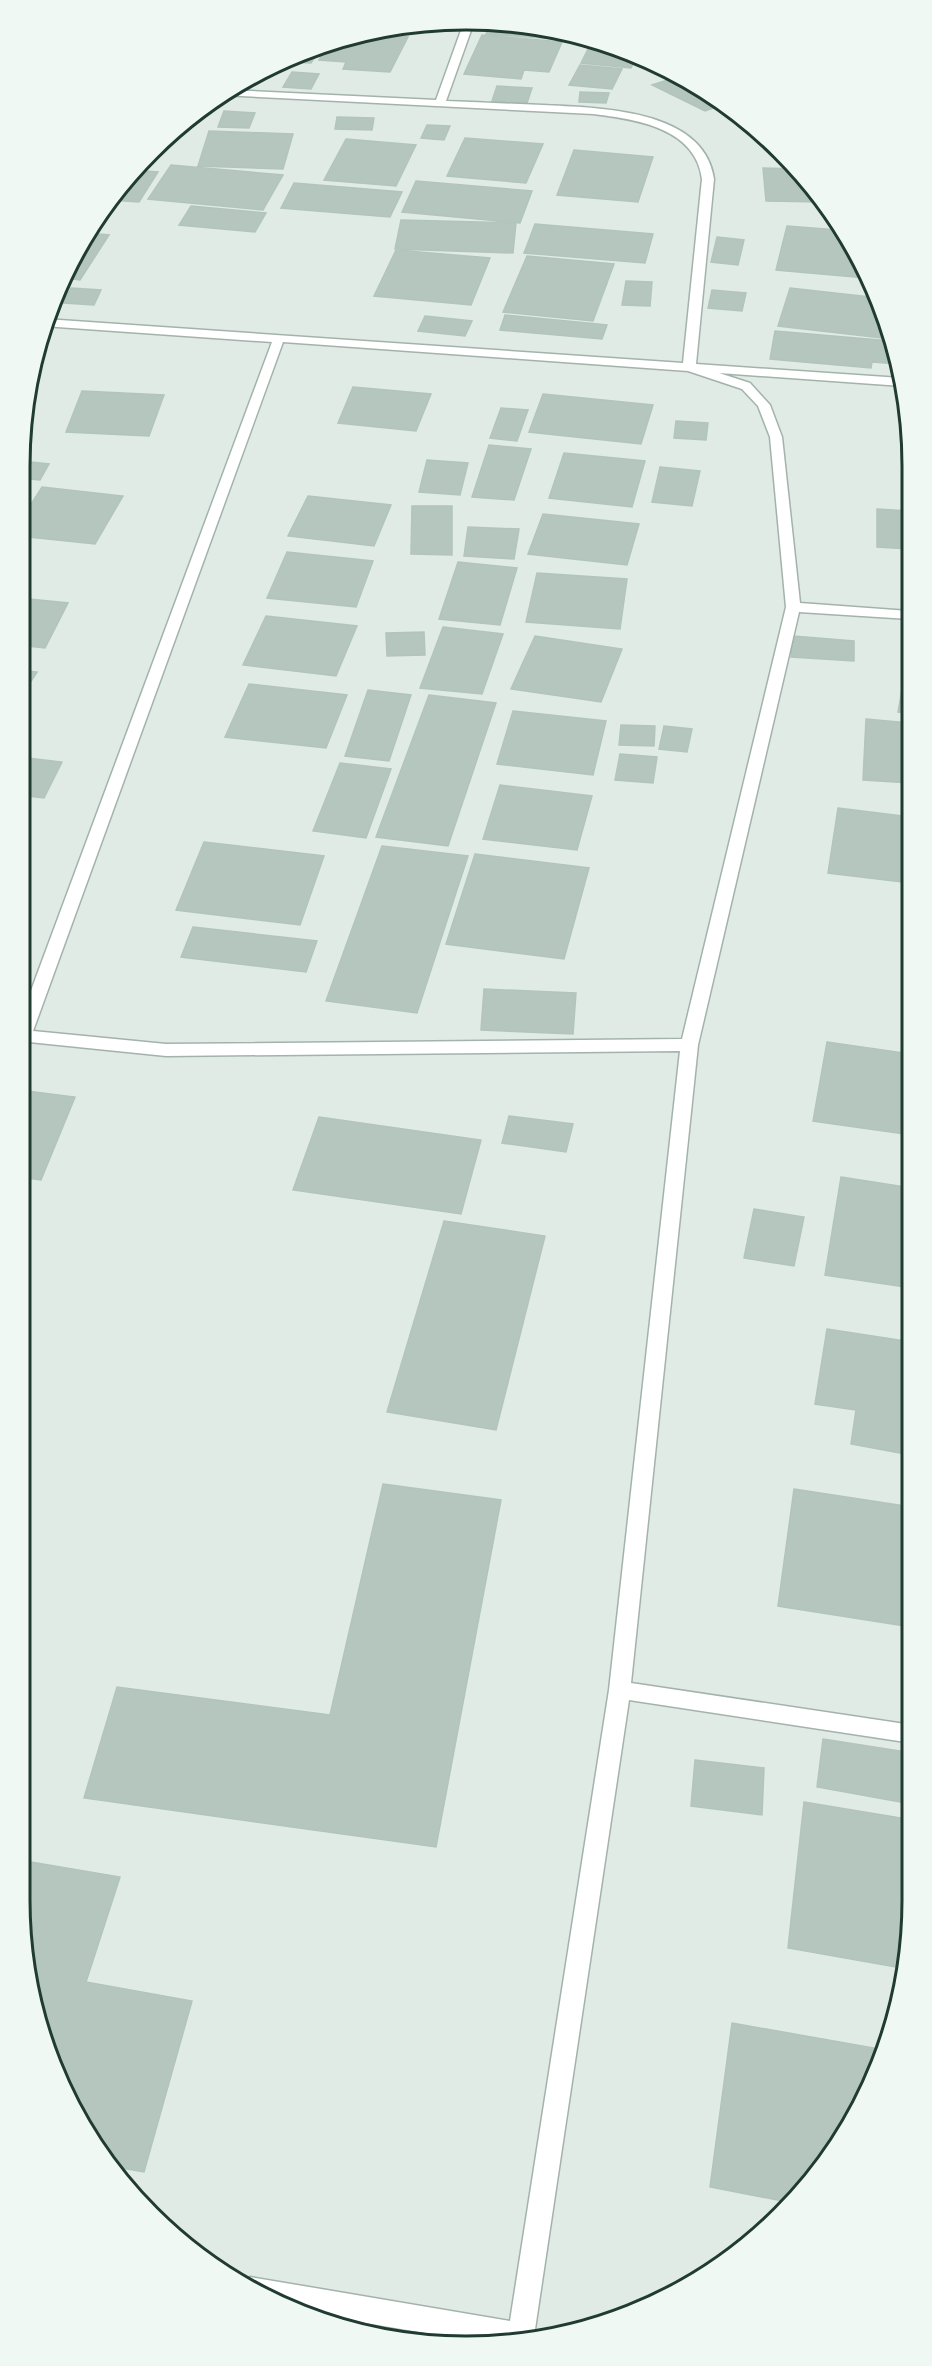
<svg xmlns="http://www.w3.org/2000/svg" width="932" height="2366" viewBox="0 0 932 2366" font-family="'Exo 2',sans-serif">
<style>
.building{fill:#b5c6be;stroke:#b2c5bb;stroke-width:1.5}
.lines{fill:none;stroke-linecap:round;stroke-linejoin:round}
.minor-casing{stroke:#a3b3ac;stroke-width:3}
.minor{fill:#fff;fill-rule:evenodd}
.rim{fill:none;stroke:#203b32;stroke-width:3}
</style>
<rect width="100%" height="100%" fill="#e0ebe5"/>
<path class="building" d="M491,22L524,23L558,31L555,39L486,34Z
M411,25L406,34L370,31Z
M359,33L408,37L390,72L343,69L346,62L319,60L329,43Z
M482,35L562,42L549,72L524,70L521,79L464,74Z
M593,39L609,43L645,61L635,60L631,68L581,63Z
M323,45L311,63L293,62L298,55Z
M580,65L622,69L612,89L569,85Z
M292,72L319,74L311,89L283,87Z
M677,77L714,95L725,104L705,111L652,85Z
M497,86L532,88L527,103L492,101Z
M580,92L609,93L606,103L579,102Z
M224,111L255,113L249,128L218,127Z
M337,117L374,118L372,130L335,129Z
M427,125L450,126L444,140L421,138Z
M209,131L293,134L283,169L198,166Z
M465,138L543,144L526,183L447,176Z
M346,139L416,145L396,186L324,180Z
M574,150L653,157L638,202L557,195Z
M171,165L283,175L263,210L148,199Z
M763,168L799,169L820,202L766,201Z
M132,170L158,172L139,202L110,200Z
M416,181L532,191L520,223L402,212Z
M294,183L402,192L390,217L281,208Z
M191,206L266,213L255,232L179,225Z
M401,220L516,223L513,253L395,249Z
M535,224L653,234L645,263L524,253Z
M787,226L838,230L868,278L776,270Z
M86,233L109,235L80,280L63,278L79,243Z
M717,237L744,240L738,265L711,262Z
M396,250L490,258L471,305L374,296Z
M527,256L614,264L593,321L503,312Z
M626,281L652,282L650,306L622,305Z
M71,288L101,290L94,305L64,303Z
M790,288L879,298L890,339L778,326Z
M712,290L746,293L742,311L708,308Z
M58,291L69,292L56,310H49Z
M505,315L607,325L602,339L500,330Z
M425,316L472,321L465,336L418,331Z
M775,331L891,341L897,364L872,362L871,368L770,359Z
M353,387L431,394L416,431L338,423Z
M82,391L164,395L149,436L66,432Z
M543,394L653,405L641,444L529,432Z
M501,408L528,410L517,441L490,438Z
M676,421L708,423L706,440L674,438Z
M489,445L531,449L514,500L472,497Z
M564,453L645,461L632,507L549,498Z
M427,460L468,463L460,495L419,492Z
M20,461L49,464L40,480L19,478Z
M660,467L700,471L692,506L652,502Z
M42,487L123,496L95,544L19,536V523Z
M308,496L391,505L374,546L288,536Z
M412,506H452V555L411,554Z
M877,509L909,511V549L877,547Z
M543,514L639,524L627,565L528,554Z
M468,527L519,529L514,559L464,556Z
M287,552L373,561L356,607L267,598Z
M458,562L517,568L500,625L439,619Z
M537,573L627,579L620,629L526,622Z
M19,598L68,603L45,648L19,645Z
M266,616L357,626L336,676L243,665Z
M443,627L503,634L482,694L420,688Z
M424,632L425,655L387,656L386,633Z
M535,636L622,649L601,702L511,689Z
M793,636L854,641V661L791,657Z
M906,667L909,668V713L898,712Z
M19,670L37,672L19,700Z
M249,684L347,695L326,748L225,737Z
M368,690L411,695L389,761L345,756Z
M429,695L496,703L448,846L376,837Z
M513,711L606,721L593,775L497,764Z
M866,719L909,723L910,783L863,780Z
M621,725L655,726L654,746L619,745Z
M664,726L692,729L687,752L659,749Z
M620,754L657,757L653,783L615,780Z
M19,757L62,762L44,798L19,795Z
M340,763L391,769L366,838L313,831Z
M500,785L592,796L577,850L483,839Z
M838,808L910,817V883L828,873Z
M204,842L324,856L300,925L176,910Z
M382,846L468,856L417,1013L326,1001Z
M475,854L589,868L564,959L446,944Z
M193,927L317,941L306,972L181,957Z
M484,989L576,993L573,1034L481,1030Z
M827,1042L910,1054L911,1135L813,1121Z
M19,1090L75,1097L41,1180L19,1177Z
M509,1116L573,1124L566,1152L502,1143Z
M319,1117L481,1140L461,1214L293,1190Z
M841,1177L911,1188V1288L825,1275Z
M754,1209L804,1217L794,1266L744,1258Z
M444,1221L545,1236L496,1430L387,1412Z
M827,1329L911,1342V1455L851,1444L856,1410L815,1404Z
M383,1484L501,1500L436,1847L84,1798L117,1687L330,1715Z
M794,1489L911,1507L912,1627L778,1606Z
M823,1739L912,1753V1804L817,1787Z
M695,1760L764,1768L762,1815L691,1806Z
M804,1802L912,1820L913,1900L901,1968L788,1948Z
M19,1860L120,1877L86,1982L192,2001L144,2172L110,2166L79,2123L43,2044L19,1900Z
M732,2023L885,2050L820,2172L788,2202L710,2187Z"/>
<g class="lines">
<defs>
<path id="minor" d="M464,22H474L446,101C478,102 511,104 543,105C597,108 704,108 714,179L696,364L901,378L902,386L719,373L750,383L770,405L782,437L800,603L909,611V619L799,612L698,1045L631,1683L912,1725V1743L629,1700L534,2336L533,2339L472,2341L295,2311L240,2284L241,2281L250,2277L510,2321L609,1690L680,1051L166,1056L19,1041V1023L272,342L43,326L45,319L683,363L702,179C696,128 635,119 593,114L221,95L229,90L436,100ZM283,342L688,371L742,389L758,406L770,437L786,607L682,1039L166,1044L33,1031Z"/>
</defs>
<use href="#minor" class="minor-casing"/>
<use href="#minor" class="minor"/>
</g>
<path d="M0 0H932V2366H0ZM466 30H466A436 436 0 0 1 902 466V1900A436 436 0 0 1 466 2336H466A436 436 0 0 1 30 1900V466A436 436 0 0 1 466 30Z" fill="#f0f8f3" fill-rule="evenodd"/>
<path class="rim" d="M466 30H466A436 436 0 0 1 902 466V1900A436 436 0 0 1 466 2336H466A436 436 0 0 1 30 1900V466A436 436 0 0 1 466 30Z"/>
</svg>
